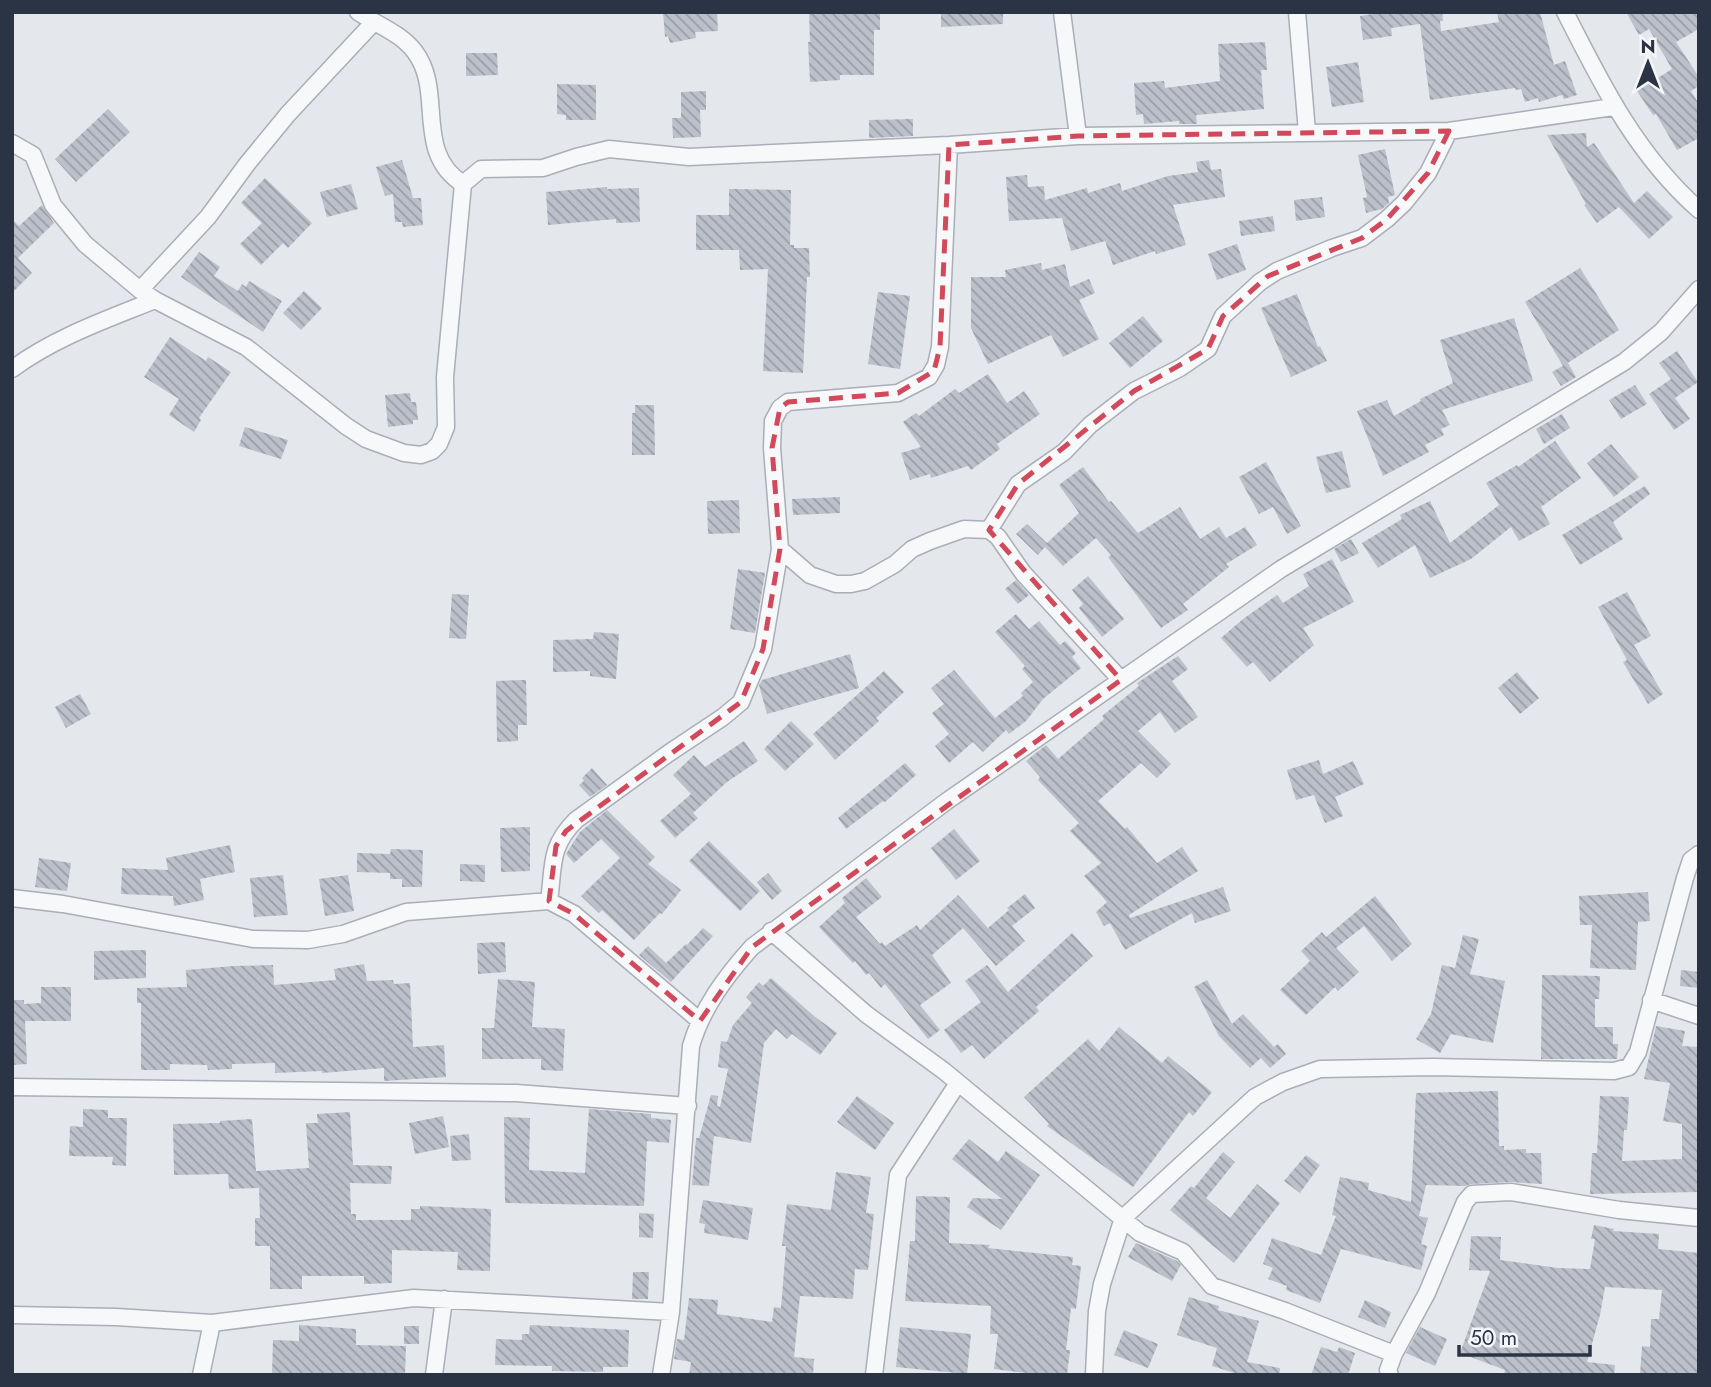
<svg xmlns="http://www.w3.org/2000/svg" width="1711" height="1387" viewBox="0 0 1711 1387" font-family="Jost,sans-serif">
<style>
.building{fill:url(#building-back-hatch)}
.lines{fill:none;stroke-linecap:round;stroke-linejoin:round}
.minor-casing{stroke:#a9aeb7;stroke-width:19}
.minor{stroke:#f7f8fa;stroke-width:16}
.marked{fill:none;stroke:#d1495b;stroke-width:5;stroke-dasharray:14 9;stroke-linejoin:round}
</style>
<defs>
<pattern id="building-back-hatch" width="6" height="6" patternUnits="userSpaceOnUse" patternTransform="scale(1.75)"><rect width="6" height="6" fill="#bbc0ca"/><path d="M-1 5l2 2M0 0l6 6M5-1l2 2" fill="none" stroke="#989da6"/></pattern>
</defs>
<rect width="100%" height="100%" fill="#e4e7ec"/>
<path class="building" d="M663,12H691V14L717,13L718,31L695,32L696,38L670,43L668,36L665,37Z
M809,12H880V30H874V75H840V80L810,82L808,42H810Z
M941,12H1003V24L941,27Z
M1384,12H1442L1443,21H1440L1441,31L1499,22L1497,12H1540L1554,65L1565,61L1577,95L1564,99L1562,95L1539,102L1538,98L1525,102L1521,89L1516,90L1515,88L1430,100L1420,24L1391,28L1392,36L1363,40L1360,16Z
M1626,12H1699V29L1676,42L1699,77V86L1691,91L1699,104V138L1677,150L1656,114L1653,115L1637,91L1672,69L1649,29L1639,35Z
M1265,42L1267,70H1261L1264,109L1196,115L1197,124H1179V121L1144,124L1143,114L1136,115L1134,83L1164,81L1165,88L1220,81L1218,44Z
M466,53H497L498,75L466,76Z
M1358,62L1364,102L1332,107L1326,67Z
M557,84L596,85V120H566V115L557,114Z
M706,91V110H700L701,137L673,138L672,118H681V92Z
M108,109L130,132L76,182L55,159Z
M913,119V136L869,138V120Z
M1586,133L1587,147L1594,143L1634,203L1647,191L1673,217L1649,239L1619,207L1597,223L1584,205L1586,204L1547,135Z
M1385,149L1395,195L1388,197L1389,203L1382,209L1366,213L1363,198L1367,197L1358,155Z
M402,160L413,198H421L423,225L403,227L402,222H395L393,194L385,196L376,167Z
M1209,160L1211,170L1221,169L1225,197L1173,205L1186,245L1156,254L1155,251L1113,265L1105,241L1071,251L1062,218L1009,221L1006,177L1027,175L1028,187L1044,186L1045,200L1087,188L1088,193L1120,183L1122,191L1168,176L1198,172L1196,162Z
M265,178L312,223L288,248L283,243L261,265L240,244L262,223L241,203Z
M351,184L358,209L327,217L320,192Z
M607,187V189L639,188L640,222L616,223V219L548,225L546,192Z
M729,189L791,190L790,245H794V248H809L810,277H807L803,373L763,371L768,269L740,270L739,250H696V215H729Z
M1322,197L1325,217L1296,221L1294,200Z
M42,205L54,223L18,258L32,273L12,293V219L19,226Z
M1273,216L1275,231L1241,236L1239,221Z
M1237,244L1246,270L1217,280L1208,254Z
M199,252L220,267L214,276L238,291L242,284L246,287L249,281L282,301L263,332L181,277Z
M1041,263L1042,270L1065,264L1070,287L1089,279L1095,293L1079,300L1099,339L1063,357L1051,335L988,364L971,328V277H1006L1005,270Z
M1580,268L1619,330L1563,366L1525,302Z
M304,291L322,308L301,330L283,313Z
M878,292L910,296L900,369L868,364Z
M1297,294L1318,347L1320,346L1327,361L1291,377L1261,308Z
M1143,316L1163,341L1130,368L1109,343Z
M1514,318L1533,381L1442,410L1450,425L1441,429L1444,435L1425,445L1429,452L1383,476L1357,411L1387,400L1394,416L1421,401L1420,399L1453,383L1440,340Z
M170,337L206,361L208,357L231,372L199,418L201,420L194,432L169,415L179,399L144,377Z
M1677,351L1698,382L1675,398L1690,419L1674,430L1649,394L1671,379L1659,363Z
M1568,363L1576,377L1561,386L1552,372Z
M988,374L1007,403L1024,391L1040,414L997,444L1000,449L971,470L968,466L931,478L930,474L910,480L901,453L921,447L903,422L916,413L919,416L955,389L959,393Z
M1635,385L1647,404L1621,419L1609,400Z
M410,393L411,402H416L418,420H413V424L388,427L385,395Z
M635,405H654L655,455H632V413H635Z
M1562,414L1570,428L1544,444L1536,429Z
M245,427L288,440L281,459L239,446Z
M1555,441L1581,478L1541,507L1550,524L1519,541L1511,527L1471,559L1430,578L1415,545L1378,568L1362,543L1402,519L1400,515L1430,501L1450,543L1499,505L1486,483L1517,465L1518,467Z
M1611,444L1639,477L1614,497L1587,463Z
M1342,451L1351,487L1326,493L1316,457Z
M1266,462L1301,526L1287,534L1273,507L1259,514L1239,477Z
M1083,467L1109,502L1111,501L1138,533L1180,507L1200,539L1219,527L1226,538L1245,527L1257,545L1226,564L1229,567L1183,604L1188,610L1161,628L1108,557L1111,555L1096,538L1063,566L1045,547L1038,555L1016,534L1027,524L1047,543L1079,513L1059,485Z
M1645,486L1650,494L1613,522L1623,539L1580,565L1562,535Z
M840,497V513L793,515L792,499Z
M739,500L740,533L708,534L707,501Z
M1351,539L1359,553L1341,562L1334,549Z
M1332,559L1354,602L1303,628L1314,645L1270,682L1253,662L1247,667L1221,638L1243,619L1277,595L1283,603L1309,586L1303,574Z
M738,569L765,573L755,633L730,629Z
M1088,576L1124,619L1102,637L1079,608L1083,604L1072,590Z
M1016,580L1029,595L1018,604L1005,589Z
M1627,592L1651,636L1634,645L1663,694L1648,704L1623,662L1627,660L1598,607Z
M452,594L469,595L466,639L449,638Z
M1016,614L1029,629L1039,621L1060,645L1065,641L1076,653L1072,657L1081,668L1043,699L1026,721L1009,734L1006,730L983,752L973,742L949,763L935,746L949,734L932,713L944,704L931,688L954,670L995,718L1023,696L1021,693L1033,682L1022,669L1025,666L995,632Z
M594,632L619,634L616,679L590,676V671L553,672V640L593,639Z
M850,654L859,688L767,714L759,685L762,680Z
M1178,656L1188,669L1172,681L1198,717L1175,733L1160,712L1138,731L1171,764L1157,778L1141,763L1098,801L1125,829L1127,827L1157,863L1182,847L1198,871L1129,915L1130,918L1223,887L1231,911L1195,923L1192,913L1125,950L1110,923L1104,926L1096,912L1107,902L1084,876L1101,863L1070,831L1079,823L1038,780L1040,777L1026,761L1046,745L1058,759L1104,719L1102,716L1139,686L1137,683Z
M884,671L904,692L876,718L879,721L835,760L813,734Z
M1517,672L1539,698L1520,714L1498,688Z
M526,680L527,725H518V741L497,742L496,681Z
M80,694L91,714L66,728L55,707Z
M791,721L814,744L785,771L764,749Z
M744,741L758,761L727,782L693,813L698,818L675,838L660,821L691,794L673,775L694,755L705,767Z
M1319,760L1323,774L1353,761L1364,784L1335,797L1343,816L1325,823L1314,795L1296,800L1287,770Z
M905,763L916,775L885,802L883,801L846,829L838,818Z
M592,768L607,785L590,797L579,785L584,781L582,778Z
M607,810L655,857L648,864L681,890L662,914L660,913L634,940L602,910L599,913L581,896L620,858L601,839L574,863L566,854L580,832Z
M530,827V871L501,872L500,828Z
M954,829L980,861L956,880L931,848Z
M709,841L760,891L740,911L689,861Z
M230,845L235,872L200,879L204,900L174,906L173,896L121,894L122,868L168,870L166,858Z
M391,849L423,850L422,887H402V879H390V873L357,872V853L390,854Z
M39,858L71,863L67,891L35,887Z
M460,864L485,865V882L460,881Z
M768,873L782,891L772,900L757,882Z
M283,875L288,915L254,917L250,878Z
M348,875L354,911L325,916L319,879Z
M866,878L882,897L856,917L880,944L882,942L885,946L917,925L920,930L958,895L988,928L1009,910L1007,908L1025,894L1035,908L1012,926L1025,941L996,966L963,928L932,955L951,983L920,1005L940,1030L928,1039L885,984L881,988L869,973L866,975L855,961L853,963L819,927L845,903L842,898Z
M1648,892L1650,921L1638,922L1636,970L1590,968L1592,925H1580L1579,896Z
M1375,896L1412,944L1392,961L1364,926L1336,948L1359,972L1338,991L1335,987L1306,1015L1280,990L1310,961L1301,951L1322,932L1326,937Z
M703,928L713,936L671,982L639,955L648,946L666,963L686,944L687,945Z
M1072,933L1093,956L1036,1007L1039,1011L984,1059L972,1045L961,1053L944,1030L981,1002L965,981L987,965L1008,992Z
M1463,935L1479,939L1470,974L1505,981L1493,1043L1451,1034L1440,1053L1416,1039L1431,1014L1442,965L1455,968Z
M505,942L506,972L478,974L477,943Z
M146,950V978L94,980V951Z
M364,964L367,981L393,980L394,984L410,983L413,1047L444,1045L446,1077L384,1081V1068L322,1073V1071L275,1073V1063L232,1064V1069L208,1070L207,1065L170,1064V1070H141V1003H137V988L187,987L186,970L234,966L273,965L274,985L336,980L334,969Z
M1681,970L1699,972V988L1680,986Z
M1542,975L1600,976L1599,999H1595V1027H1613V1044H1618L1617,1059H1541Z
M771,978L814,1016L837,1033L820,1055L792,1034L787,1039L776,1029L764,1043L751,1143L714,1136L709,1186L692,1185L696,1138H699L711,1095L718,1096L717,1106L720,1107L728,1069L718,1067L721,1041L727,1042L733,1025L752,1003L746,997L759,982L763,986Z
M498,979L535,982L532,1027L565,1029L563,1071L541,1070V1059H482V1028H494Z
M1207,980L1232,1024L1243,1014L1274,1047L1278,1044L1286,1054L1270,1068L1261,1058L1250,1068L1219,1036L1194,987Z
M41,987H71V1021H25L27,1064L12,1065V1000H24V1004L41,1003Z
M1656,1026L1685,1031L1682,1046L1699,1047V1192L1590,1194L1592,1153H1597L1600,1096L1629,1097L1627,1130H1624L1622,1161L1682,1159V1124L1663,1121L1670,1083L1644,1079Z
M1119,1027L1162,1063L1168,1056L1212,1092L1193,1116L1189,1112L1133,1187L1047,1126L1049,1124L1024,1097L1088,1039L1099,1051Z
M1498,1091L1499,1146H1504V1150L1526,1149V1153H1541L1542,1184L1510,1182L1471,1184L1465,1186L1426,1185L1419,1216L1428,1218L1421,1244L1427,1246L1421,1270L1341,1249L1320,1303L1286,1290L1287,1286L1268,1279L1273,1268L1263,1264L1272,1238L1321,1255L1336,1216L1332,1215L1340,1177L1369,1183L1368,1190L1411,1202L1416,1093Z
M857,1096L894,1123L875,1150L837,1122Z
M83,1109L108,1110V1118H127L126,1166L112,1165L113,1157L69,1156L70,1126L83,1127Z
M589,1109L651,1114V1118L671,1120L669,1143L647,1141L644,1206L505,1203L504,1117L530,1118L529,1170L585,1173Z
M350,1112L353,1165L392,1166L391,1184L350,1183L351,1214H356V1220H411V1209H420V1206L491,1209L490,1271L457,1270L458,1252L392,1250V1283L364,1284V1276H302V1289H270V1246H255V1218H260L259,1188L229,1189L228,1174L174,1175L173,1124L220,1123V1121L252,1119L256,1171L309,1168L306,1123H318L317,1114Z
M443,1116L449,1147L415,1154L409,1123Z
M469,1134L471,1160L452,1161L450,1136Z
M969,1139L998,1162L1006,1151L1040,1175L1001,1230L967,1207L973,1198L1002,1199L952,1159Z
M1223,1152L1235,1162L1206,1198L1230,1218L1257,1184L1280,1203L1234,1263L1170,1210L1191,1186L1194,1188Z
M1306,1155L1320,1165L1300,1193L1284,1181Z
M836,1172L871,1177L866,1213L874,1214L868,1270L855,1269L853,1299L800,1296L794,1357L814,1359L813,1375H689L691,1362L674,1359L677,1339L684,1340L689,1298L718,1300L717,1314L772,1322L774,1307L781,1308L786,1246H782L787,1204L831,1210Z
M916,1196L950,1197L949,1243L990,1245L988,1248L1073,1257L1072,1265L1081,1266L1076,1309L1071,1308L1066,1350H1070L1067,1375H1043L994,1369L998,1334H990L991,1306L905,1301L910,1241H915Z
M703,1200L753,1208L748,1240L704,1233L705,1224L699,1223Z
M639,1213L654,1214L653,1238L639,1237Z
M1594,1225L1614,1229L1613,1231L1659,1234L1658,1249L1699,1253V1375H1640L1642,1346L1650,1347L1651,1319H1659L1662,1290L1605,1287L1600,1315L1587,1362L1615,1365L1614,1375H1504L1505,1370L1460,1353L1490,1271L1469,1270L1471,1236L1501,1237L1500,1260L1558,1268L1590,1269L1595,1239H1591Z
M1136,1243L1177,1261L1181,1265L1172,1281L1128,1257Z
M633,1272H649L648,1299H632Z
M1189,1297L1219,1306L1218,1310L1259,1321L1247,1362L1280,1368L1279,1375H1241L1212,1366L1217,1348L1177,1335Z
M1365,1300L1391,1312L1385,1328L1358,1317Z
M299,1325L356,1329V1345L406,1346L405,1375H272L273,1340L299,1341Z
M530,1325L629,1330L628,1367H603V1372L552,1371V1366L495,1365L496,1339L522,1340V1334H529Z
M404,1326H419V1344H404Z
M900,1327L971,1334L967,1374L896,1367Z
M1420,1327L1447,1339L1435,1366L1406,1353Z
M1124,1330L1158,1344L1148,1368L1114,1355Z
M1321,1347L1337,1352L1339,1347L1355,1353L1348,1375H1311Z"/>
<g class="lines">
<defs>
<path id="minor" d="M358,12C377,25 401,33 415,52C445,92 413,152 463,184
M1062,12L1078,136
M1297,12L1307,132
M1565,12C1602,85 1636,154 1699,210
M12,143L33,155L53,205L85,244L140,290L155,300L246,347L346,426L366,439L404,453L421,455L432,451L439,444L446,427L445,377L463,184L481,169L543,168L576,157L609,149L689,157L949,145L1078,136L1449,131L1613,107
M140,290L208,217L247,164L288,114L373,23
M12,369C56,337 105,320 155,300
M989,530L1018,484L1064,452L1090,425L1134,391L1180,368L1208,349L1223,316L1260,282L1277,271L1332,248L1362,238L1387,219L1404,203L1428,173L1449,131
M780,549L810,575L836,584H851L865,581L895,564L912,549L930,541L964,529L989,530L998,537L1023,573L1121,680
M12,898L63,904L253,939L308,940L343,934L406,912L549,901L574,914L700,1021
M549,901C554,865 549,847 576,820L669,753L723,717L741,702L763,649L780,549L772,448L773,421L780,408L788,402L898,393L929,377L936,365L940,347L949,145
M771,931L866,1014L944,1071L1140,1233L1183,1252L1212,1286L1285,1311L1394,1354
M1651,1000L1699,1016
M12,1087L516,1093L688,1106
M12,1315L116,1317L212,1323
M201,1375L212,1323L414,1298L671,1312
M434,1375L444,1299
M661,1375L671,1312L691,1046C702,1008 726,976 752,947L947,801L1281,569L1624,362L1661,332L1699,289
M874,1375L898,1175L958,1083
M1094,1375L1097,1311L1102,1284L1123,1218L1255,1097L1283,1082L1320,1069L1433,1067L1614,1071L1629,1067L1638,1052L1685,878L1691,860L1699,854
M1390,1375L1388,1370L1394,1354L1427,1293L1465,1202L1472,1194L1511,1192L1619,1210L1699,1218"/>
</defs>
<use href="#minor" class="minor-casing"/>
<use href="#minor" class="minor"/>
</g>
<path class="marked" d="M1449,131L1428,173L1387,219L1362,238L1268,276L1223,316L1208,349L1134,391L1018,484L989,530L1121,680L752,947L700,1021L574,914L549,901L556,846L566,831L741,702L763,649L780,549L772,448L780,408L788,402L898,393L934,371L940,347L949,145L1078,136Z"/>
<rect width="1711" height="1387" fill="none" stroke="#2b3445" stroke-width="28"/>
<g transform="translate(1648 63)" stroke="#f4f6f9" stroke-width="5" paint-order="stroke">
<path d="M0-5L12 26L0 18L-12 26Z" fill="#2b3445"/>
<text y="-10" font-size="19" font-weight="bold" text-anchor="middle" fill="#2b3445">N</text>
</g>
<path d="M1459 1345v10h131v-10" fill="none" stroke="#2b3445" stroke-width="3.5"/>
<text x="1470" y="1345" font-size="21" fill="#2b3445" stroke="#f4f6f9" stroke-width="5" paint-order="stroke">50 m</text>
</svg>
